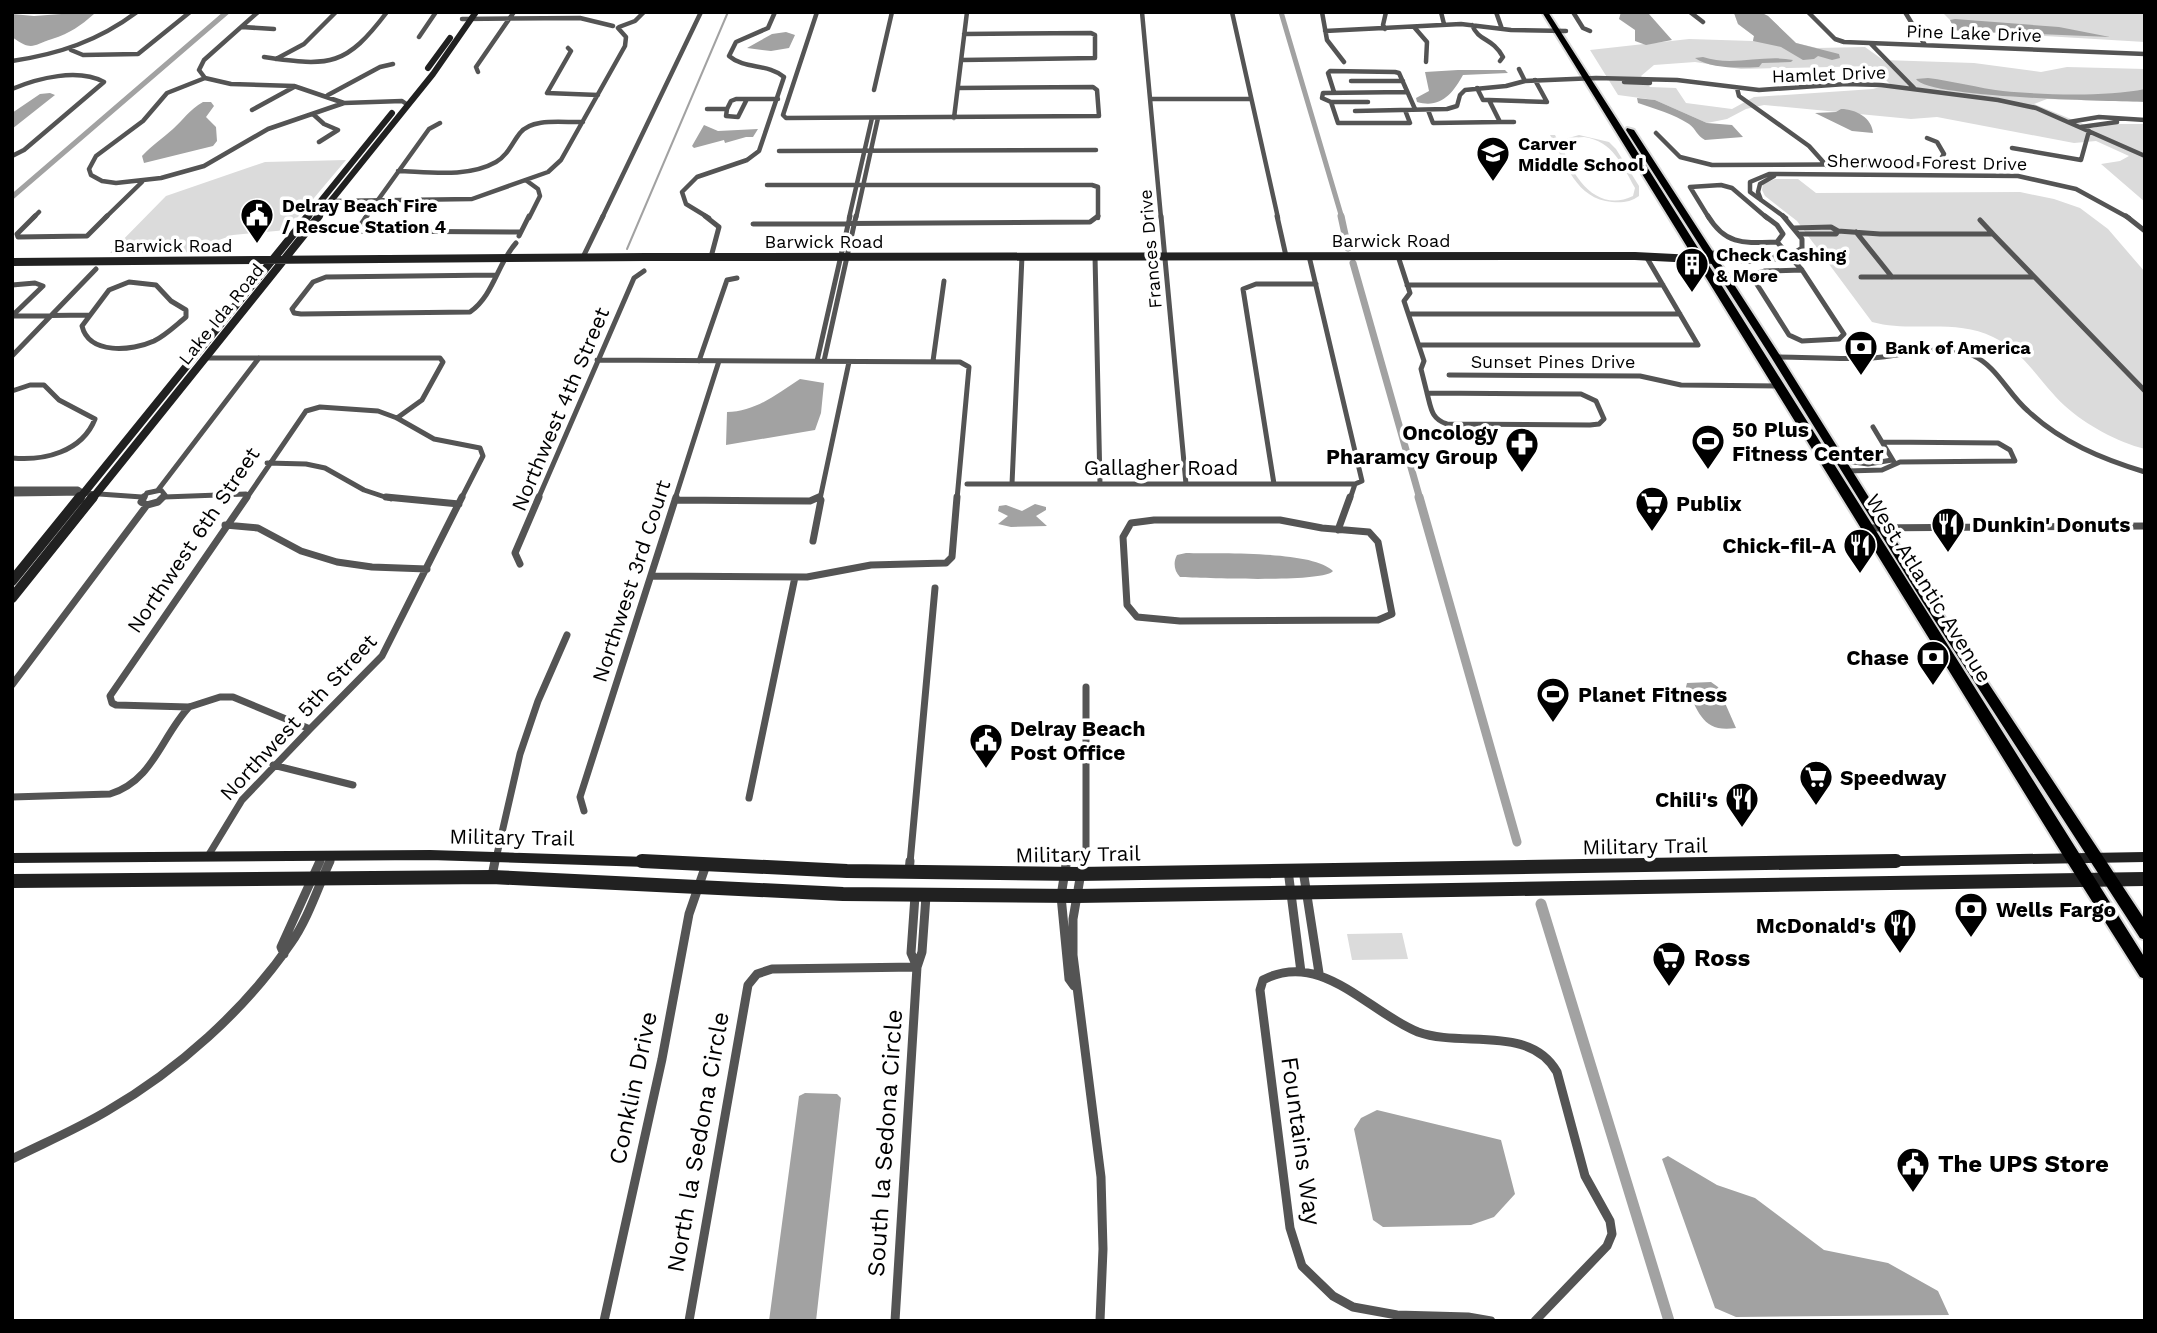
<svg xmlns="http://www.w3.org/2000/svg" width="2157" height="1333" viewBox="0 0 2157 1333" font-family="'Work Sans',sans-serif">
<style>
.green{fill:#dbdbdb;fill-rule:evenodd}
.water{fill:#a2a2a2}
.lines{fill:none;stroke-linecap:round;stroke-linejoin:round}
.stream{stroke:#a2a2a2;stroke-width:2}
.canal-far3{stroke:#a2a2a2;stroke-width:5}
.canal-far2{stroke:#a2a2a2;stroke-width:7}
.canal-far1{stroke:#a2a2a2;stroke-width:9}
.canal{stroke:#a2a2a2;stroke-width:11}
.primary-casing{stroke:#dbdbdb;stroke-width:4}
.street-far3{stroke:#545454;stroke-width:4.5}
.street-far2{stroke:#545454;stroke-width:5}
.street-far1{stroke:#545454;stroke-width:7}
.street{stroke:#545454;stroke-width:9}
.secondary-far3{stroke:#212121;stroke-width:6}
.secondary-far2{stroke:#212121;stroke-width:8}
.secondary-far1{stroke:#212121;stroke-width:10}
.secondary{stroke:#212121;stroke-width:14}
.primary{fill:#000;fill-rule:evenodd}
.labels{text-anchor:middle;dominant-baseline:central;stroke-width:7;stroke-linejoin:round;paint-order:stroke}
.far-street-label{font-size:18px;fill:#000;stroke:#fff}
.far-poi-label{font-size:18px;font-weight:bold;fill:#000;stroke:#fff;text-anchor:start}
.street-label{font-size:21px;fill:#000;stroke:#fff}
.poi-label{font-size:21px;font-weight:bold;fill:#000;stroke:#fff;text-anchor:start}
.near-poi-label{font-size:24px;font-weight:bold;fill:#000;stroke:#fff;text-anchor:start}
.near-street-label{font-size:24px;fill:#000;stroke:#fff}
</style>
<rect width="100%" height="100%" fill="#fff"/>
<path class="green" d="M1760,12L1768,16L1796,43L1817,48L1865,47L1883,60L1974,63L2041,72L2067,67L2145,69V102L2047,99L2034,104L2093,128L2108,124H2145V202L2101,164L2120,161L2129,156L2096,141L2074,143L1937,117L1911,119L1764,105L1746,109L1727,119L1707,123L1655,100L1618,95L1590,50L1689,39L1753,41L1754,36L1738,24L1734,13ZM1695,62L1741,69L1871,66L1890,84L1873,89L1754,97L1732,109L1686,103L1676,88L1650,87L1641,76L1654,65Z
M1942,12H2145V42L1961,31L1955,30L1950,20Z
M1550,135H1555L1558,141L1579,135L1609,142L1616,149L1639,186V196C1631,202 1622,203 1612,202C1576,199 1566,164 1550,135ZM1584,137C1613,141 1622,165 1635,188L1633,196C1596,214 1571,175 1562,145L1570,138Z
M346,160L287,230L233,235L216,241L202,252L110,253L166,196L265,162Z
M1775,179H1798L1816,193L2020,192L2054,199L2080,208L2108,229L2145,272V449C2117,442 2086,425 2065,406C2040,383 2025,352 1993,337C1954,318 1912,333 1872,322L1797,221L1765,196L1762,190L1763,184Z
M1402,933L1408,959L1352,960L1347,934Z"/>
<path class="water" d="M1621,12L1649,14L1672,40L1646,45L1635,41V30L1619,19Z
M1760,12L1768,16L1796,43L1839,54L1840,58L1832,60L1818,56L1814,59L1803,60L1781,47L1753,41L1754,36L1738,24L1734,13Z
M75,13L94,14C80,26 71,33 52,39C32,45 33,52 12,37V14L34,16Z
M1955,19L2059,27L2110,37L1961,31L1955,30L1950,20Z
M786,32L795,35L789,48L771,51L747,48L772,34Z
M1703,57C1732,67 1764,54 1793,60L1791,62L1762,63L1759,67C1739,68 1711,69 1695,58Z
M1458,70H1505L1508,73L1463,75C1453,93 1441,109 1417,102L1416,98L1429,91L1425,72Z
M1928,78C1953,81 1978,88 2003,91C2043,95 2106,97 2145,89V102C2114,101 1926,98 1916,79Z
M50,93L55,95L12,129V113L40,94Z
M1637,98L1655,100L1707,123L1732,125L1743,137L1705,140C1697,136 1696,129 1689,124C1673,114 1656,109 1638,103Z
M203,102H211L214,106L206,117L216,127L217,141L213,146L144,163L142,156C151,146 162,139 173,129C184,119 189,110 203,102Z
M1841,109C1856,109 1872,118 1873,133L1852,131L1815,113L1836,112Z
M704,125L718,131L758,129L753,137H746L725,143L724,140L694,148L692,146Z
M800,379L824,383L821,413L815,430L726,445L727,412C755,412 777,394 800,379Z
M1035,504L1046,507V510L1036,516L1047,526L1011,527L998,524L1008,516L998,511L999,506L1006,505L1022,511Z
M1186,553C1217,554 1313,550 1333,571C1324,583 1203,578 1180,577C1174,571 1173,562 1177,555Z
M1711,682L1718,687L1736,728C1703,733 1699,713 1686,687L1687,683Z
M805,1093L837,1094L841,1098L816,1321H769L799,1096Z
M1377,1110L1501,1140L1515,1194L1494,1217L1471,1225L1383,1227L1373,1220L1354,1129L1361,1118Z
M1668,1156L1717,1185L1755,1198L1824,1250L1888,1263L1938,1291L1949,1315L1736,1317L1715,1308L1662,1159Z"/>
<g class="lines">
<path class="stream" d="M627,249L728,12"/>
<path class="canal-far3" d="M1281,12L1342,218
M12,197L227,12"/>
<path class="canal-far2" d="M1341,216L1348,248
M1353,263L1420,499"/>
<path class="canal-far1" d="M1419,497L1517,842"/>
<path class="canal" d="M1541,904L1669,1321"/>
<defs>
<path id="primary" d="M1542,12H1548L1625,132L2145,958V979L2140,977L2064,857Z
M1627,128L1634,130L1781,357L1930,595L2145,920V940L2140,938L1922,601L1771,357L1626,130Z"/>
</defs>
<use href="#primary" class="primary-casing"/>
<path class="street-far3" d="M817,12L783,115L786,118L1099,116L1097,90L1093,87L958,88
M1142,12L1161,218
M1232,12L1278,218
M1322,12L1327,40L1344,62
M1441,12L1444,24
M1496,12L1502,29
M1573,12L1583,28L1590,31
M1690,12L1703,22
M1808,12L1835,39L1844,42L2145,54
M1905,12L1925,45
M462,19L580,18L613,26
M1472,25C1479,42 1492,37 1503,57L1500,61
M242,27L274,29
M619,27L635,21L644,12
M1414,27L1427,42L1426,62
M1385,29L1383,25L1386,12
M1325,31L1461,24L1511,30L1566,31
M419,37L436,12
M1871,44L1914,88
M568,48L571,51L547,93L598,95
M71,50L83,55L138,54L190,12
M264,57C331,67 346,66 387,12
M276,59L304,44L336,12
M961,60L1095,58V35L1091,33L964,34
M12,61C59,54 98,41 137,12
M1519,69L1525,81
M478,72L476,67L514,12
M205,78L167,93L143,121L96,156L89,169L91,175L102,181L116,183L161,178L204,166L268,129L344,103L402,101L408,105
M205,78L231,84L294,86L344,103
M205,78L199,70L204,60L258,12
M1351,81H1403
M1624,82L1650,83
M1477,88L1483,100H1489
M1737,88L1739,96L1809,146L1826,165
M12,89C38,78 78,68 104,82L24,150L12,156
M874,90L892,12
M1334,92L1328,73L1330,71L1395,72L1399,73L1415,109
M328,95L380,67L393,64
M1150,99H1251
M1331,102H1368
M707,109H727L731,101L736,99H778
M727,109L726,116L738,117L747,99
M252,110L294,87
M1405,110L1410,123H1338L1331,102L1322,98L1323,93L1407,92
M1428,110L1433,123L1500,122L1489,100L1547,102L1535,80
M1355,111L1447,109L1457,106L1460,95L1465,90L1506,86L1525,81L1596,78L1677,80L1759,90L1846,84L1881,85L1998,100L2036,108L2145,156
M314,115L324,124L338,130L319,142
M954,118L967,12
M1500,122H1514
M2069,122L2099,117L2145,120
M2081,127L2117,122
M1656,133L1680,157L1712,165L1927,164L1940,160L1944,154L1937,142L1927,138
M2012,148L2081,160L2089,131
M779,151L1096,150
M398,171C429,172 468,178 496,162C508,155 512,143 520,133C532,117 565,123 583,122
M527,181L538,189L540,196L529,218
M767,185H1092L1098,187V218
M1761,200L1758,192L1760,184L1774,176
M331,201L472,199L548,172L561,160L625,46L626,37L618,28
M33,218L39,212
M105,218L142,182
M365,218L429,129L440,123
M602,218L701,12
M709,218L686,204L682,192L697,177L747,160L759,151L784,77C768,63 745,70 729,56L736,42L768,28L775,12
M849,218L872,118
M856,218L878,118
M1709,218L1690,187L1721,185L1732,188L1767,218
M1786,218L1750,192V182L1769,174L2018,176L2076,189L2129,218"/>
<path class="street-far2" d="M35,216L17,234L18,237L87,236L107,216
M367,216L356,231L521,232
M705,216L719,227L711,257
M1161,216L1186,484
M1277,216L1286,256
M1708,216C1726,246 1745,243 1777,242
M1765,216L1777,225L1783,234L1777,242
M2126,216L2145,231
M753,224L1090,222L1098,216
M1794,228L1831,227L1838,231L1836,234H1799
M1838,231L1880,234H1993L1980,220
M1856,232L1892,277
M1993,234L2145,391
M519,236L529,216
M1777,242L1802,270
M1710,253L1781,255
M1095,256L1100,484
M1309,256L1362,481L1355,484
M1398,256L1410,293L1404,301L1424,361L1421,369L1427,393
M583,257L603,216
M1647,258L1698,345
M1714,260C1744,261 1775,266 1802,248V239L1783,216
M1802,270L1844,334L1839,339L1802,341L1789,335L1751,275L1765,271Z
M496,275L326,277L313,282L292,309L294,313L301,314L470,312C494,295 497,264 516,243
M1861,277H2034
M129,282L156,285L171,301L186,310V317C176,325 166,335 154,341C132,351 89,355 82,326L109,290Z
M12,285L35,283L43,286L12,316
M1407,285H1663
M1409,314H1680
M12,316L90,315
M1419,345H1698
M12,356L96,269
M1776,357C1808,357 1840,360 1872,358C1905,356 1940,342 1972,355C1997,366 2008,394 2028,411C2061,442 2102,459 2145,472
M206,358H440L443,362L422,400L397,418
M597,360L960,362L969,367L957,499
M699,361L727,280L737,278
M817,361L850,216
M824,361L856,216
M933,361L944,281
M1449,375L1640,376L1681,385L1780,386
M12,391L30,385H44L59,400L95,419C82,452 44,461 12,458
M1427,393L1581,394L1596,401L1604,419L1599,424L1590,425L1447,424C1431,419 1431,408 1427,393Z
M1873,427L1894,462
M1840,460L1868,464L1892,460
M267,463L306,464L325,468L364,490L391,499
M1847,471L1882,470L1900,462L2015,461L2010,450L1998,443L1882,442
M967,484H1355
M1012,484L1022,256
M1274,484L1243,289L1256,284H1316
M12,489H78L84,493
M158,490L259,358
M12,494L85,493L142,497
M164,497L246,494
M143,499L147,493L161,490L165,495L161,499
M246,499L306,411L320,407L378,411L397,418L434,439L480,448L483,456L461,499
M538,499L634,278L644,271
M675,499L719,361
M815,499L819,497
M820,499L849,362
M1350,499L1355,484"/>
<path class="street-far1" d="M144,497L141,502L147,505L158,502L163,497
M247,497L110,696L112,703L116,705L189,707L220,697H233L310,729
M386,497L459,504
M675,500L810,501L819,497
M1154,520H1280L1322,528L1369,532L1378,542L1392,614L1378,620L1180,621L1137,617L1127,605L1123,537L1131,523Z
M225,525L258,528L301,551L337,562L372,567L427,569
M1866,528L2145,526
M1338,530L1350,497
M813,541L821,500L819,497
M520,564L515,553L539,497
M651,576L807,577L871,565L946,563L952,557L957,497
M12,685L147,505
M310,729L382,656L462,497
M273,765L353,785
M12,797L110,794C153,781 161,737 189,707
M749,798L795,577
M584,811L580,797L676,497
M208,856L242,800L310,729
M319,863L323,855
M329,863L333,855
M495,863L520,754L538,701L567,635
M910,863L935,588
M1083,863L1086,851V687"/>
<path class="street" d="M1083,861L1073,919V955L1101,1177L1103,1249L1100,1321
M1066,865L1061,896L1069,979L1074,986
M1288,870L1301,972
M1303,870L1319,973
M909,872L910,861
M492,876L495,861
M915,896L911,953L917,967
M284,954L281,947L320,861
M12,1159C44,1143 77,1129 107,1111C178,1070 245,1010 291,943C308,919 318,887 330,861
M604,1321L662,1059L689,914L706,865
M689,1321L748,985L757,974L772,969L917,967
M895,1321L917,967L922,952L926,896
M1491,1321L1468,1317L1397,1315L1353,1307L1333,1296L1302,1266L1290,1228L1260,990L1263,980C1321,949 1368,1012 1418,1032C1462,1048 1530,1024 1557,1072L1585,1176L1610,1221L1612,1234L1607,1246L1535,1321"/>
<path class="secondary-far3" d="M428,68L450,38
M307,218L392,113
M317,218L433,74L476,12"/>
<path class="secondary-far2" d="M12,262L646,257L1635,256L1714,260
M79,499L308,216
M92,499L319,216"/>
<path class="secondary-far1" d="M12,581L80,497
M12,598L93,497
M12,858L430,855L678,863
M1786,863L2145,857"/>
<path class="secondary" d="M642,861L847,871L1078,874L1896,861
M12,881L492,877L843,894L1076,896L2145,879"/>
<use href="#primary" class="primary"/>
</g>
<defs>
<symbol id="school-pin" viewBox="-11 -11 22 30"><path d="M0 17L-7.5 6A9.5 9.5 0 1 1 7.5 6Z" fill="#000" stroke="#fff"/><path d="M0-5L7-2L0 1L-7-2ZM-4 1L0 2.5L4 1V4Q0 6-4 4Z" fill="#fff"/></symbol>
<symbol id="civic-pin" viewBox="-11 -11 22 30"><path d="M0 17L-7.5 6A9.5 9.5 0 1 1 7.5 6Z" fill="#000" stroke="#fff"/><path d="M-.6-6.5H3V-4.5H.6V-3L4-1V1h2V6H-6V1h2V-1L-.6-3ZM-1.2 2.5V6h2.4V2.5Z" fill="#fff"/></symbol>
<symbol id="building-pin" viewBox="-11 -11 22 30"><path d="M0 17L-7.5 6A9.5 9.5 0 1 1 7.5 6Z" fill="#000" stroke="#fff"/><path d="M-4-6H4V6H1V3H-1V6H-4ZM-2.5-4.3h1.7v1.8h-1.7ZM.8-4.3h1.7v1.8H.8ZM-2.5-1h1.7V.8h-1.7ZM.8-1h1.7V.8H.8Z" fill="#fff"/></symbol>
<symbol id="bank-pin" viewBox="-11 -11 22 30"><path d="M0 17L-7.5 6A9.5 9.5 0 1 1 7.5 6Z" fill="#000" stroke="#fff"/><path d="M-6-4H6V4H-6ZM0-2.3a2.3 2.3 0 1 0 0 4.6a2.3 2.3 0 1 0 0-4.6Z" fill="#fff"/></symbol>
<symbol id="stadium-pin" viewBox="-11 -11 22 30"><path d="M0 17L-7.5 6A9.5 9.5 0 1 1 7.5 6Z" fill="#000" stroke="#fff"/><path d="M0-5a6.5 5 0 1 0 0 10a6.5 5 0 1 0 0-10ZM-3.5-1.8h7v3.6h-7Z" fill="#fff"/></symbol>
<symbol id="pharmacy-pin" viewBox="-11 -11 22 30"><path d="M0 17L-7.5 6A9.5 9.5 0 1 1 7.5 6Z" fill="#000" stroke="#fff"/><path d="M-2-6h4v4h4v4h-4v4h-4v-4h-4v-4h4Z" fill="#fff"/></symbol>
<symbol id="supermarket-pin" viewBox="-11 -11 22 30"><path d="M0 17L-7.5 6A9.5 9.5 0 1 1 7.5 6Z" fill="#000" stroke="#fff"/><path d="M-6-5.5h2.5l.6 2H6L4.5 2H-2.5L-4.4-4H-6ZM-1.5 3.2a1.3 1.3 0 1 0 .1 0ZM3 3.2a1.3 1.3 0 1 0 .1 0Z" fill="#fff"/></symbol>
<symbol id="restaurant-pin" viewBox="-11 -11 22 30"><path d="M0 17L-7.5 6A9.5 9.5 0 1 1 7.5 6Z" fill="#000" stroke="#fff"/><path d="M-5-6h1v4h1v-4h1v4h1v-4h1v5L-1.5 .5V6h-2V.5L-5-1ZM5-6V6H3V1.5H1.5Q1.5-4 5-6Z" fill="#fff"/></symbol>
</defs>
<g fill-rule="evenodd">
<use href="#school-pin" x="1474" y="134" width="38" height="52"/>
<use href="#civic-pin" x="238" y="196" width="38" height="52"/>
<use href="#building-pin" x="1673" y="245" width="38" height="52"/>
<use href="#bank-pin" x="1842" y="328" width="38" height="52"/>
<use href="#stadium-pin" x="1689" y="422" width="38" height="52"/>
<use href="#pharmacy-pin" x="1503" y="425" width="38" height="52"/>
<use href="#supermarket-pin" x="1633" y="484" width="38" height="52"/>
<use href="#restaurant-pin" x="1929" y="505" width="38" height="52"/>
<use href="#restaurant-pin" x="1841" y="526" width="38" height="52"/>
<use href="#bank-pin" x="1914" y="638" width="38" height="52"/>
<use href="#stadium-pin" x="1534" y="675" width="38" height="52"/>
<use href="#civic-pin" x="967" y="721" width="38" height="52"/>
<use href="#supermarket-pin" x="1797" y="758" width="38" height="52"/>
<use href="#restaurant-pin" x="1723" y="780" width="38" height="52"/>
<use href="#bank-pin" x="1952" y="890" width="38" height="52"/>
<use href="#restaurant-pin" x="1881" y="906" width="38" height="52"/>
<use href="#supermarket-pin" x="1650" y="939" width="38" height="52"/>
<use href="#civic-pin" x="1894" y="1145" width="38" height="52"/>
</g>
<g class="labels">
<g class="far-street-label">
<text transform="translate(1974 33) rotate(2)">Pine Lake Drive</text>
<text transform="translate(1829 74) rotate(-2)">Hamlet Drive</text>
<text transform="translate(1927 162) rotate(1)">Sherwood Forest Drive</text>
<text x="1391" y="240">Barwick Road</text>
<text x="824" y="241">Barwick Road</text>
<text x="173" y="245">Barwick Road</text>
<text transform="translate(1150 249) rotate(-95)">Frances Drive</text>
<text transform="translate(221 314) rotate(-51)">Lake Ida Road</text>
<text x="1553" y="361">Sunset Pines Drive</text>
</g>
<g class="far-poi-label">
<text x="1518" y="143">Carver<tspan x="1518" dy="21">Middle School</tspan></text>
<text x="282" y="205">Delray Beach Fire<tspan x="282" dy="21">/ Rescue Station 4</tspan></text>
<text x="1716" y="254">Check Cashing<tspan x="1716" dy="21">&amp; More</tspan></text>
<text x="1885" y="347">Bank of America</text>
</g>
<g class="street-label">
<text transform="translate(560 409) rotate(-67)">Northwest 4th Street</text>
<text x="1161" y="467">Gallagher Road</text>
<text transform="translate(193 540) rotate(-56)">Northwest 6th Street</text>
<text transform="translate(631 581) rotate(-72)">Northwest 3rd Court</text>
<text transform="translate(1929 588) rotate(58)">West Atlantic Avenue</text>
<text transform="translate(298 717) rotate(-47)">Northwest 5th Street</text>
<text transform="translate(512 837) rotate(1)">Military Trail</text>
<text transform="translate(1645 846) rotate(-1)">Military Trail</text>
<text transform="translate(1078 854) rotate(-1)">Military Trail</text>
</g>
<g class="poi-label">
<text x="1732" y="429">50 Plus<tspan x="1732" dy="24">Fitness Center</tspan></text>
<text x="1498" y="432" text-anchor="end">Oncology<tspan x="1498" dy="24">Pharamcy Group</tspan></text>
<text x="1676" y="503">Publix</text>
<text x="1972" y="524">Dunkin' Donuts</text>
<text x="1836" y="545" text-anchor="end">Chick-fil-A</text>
<text x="1909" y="657" text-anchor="end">Chase</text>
<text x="1578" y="694">Planet Fitness</text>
<text x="1010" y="728">Delray Beach<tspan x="1010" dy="24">Post Office</tspan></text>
<text x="1840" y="777">Speedway</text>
<text x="1718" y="799" text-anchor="end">Chili's</text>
<text x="1996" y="909">Wells Fargo</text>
<text x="1876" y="925" text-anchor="end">McDonald's</text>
</g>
<g class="near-poi-label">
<text x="1694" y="958">Ross</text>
<text x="1938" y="1164">The UPS Store</text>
</g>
<g class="near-street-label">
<text transform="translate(633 1088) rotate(-78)">Conklin Drive</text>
<text transform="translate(1301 1141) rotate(82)">Fountains Way</text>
<text transform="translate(698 1142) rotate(-80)">North la Sedona Circle</text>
<text transform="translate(885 1143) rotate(-86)">South la Sedona Circle</text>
</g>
</g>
<rect width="2157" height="1333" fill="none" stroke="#000000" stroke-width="28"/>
</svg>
